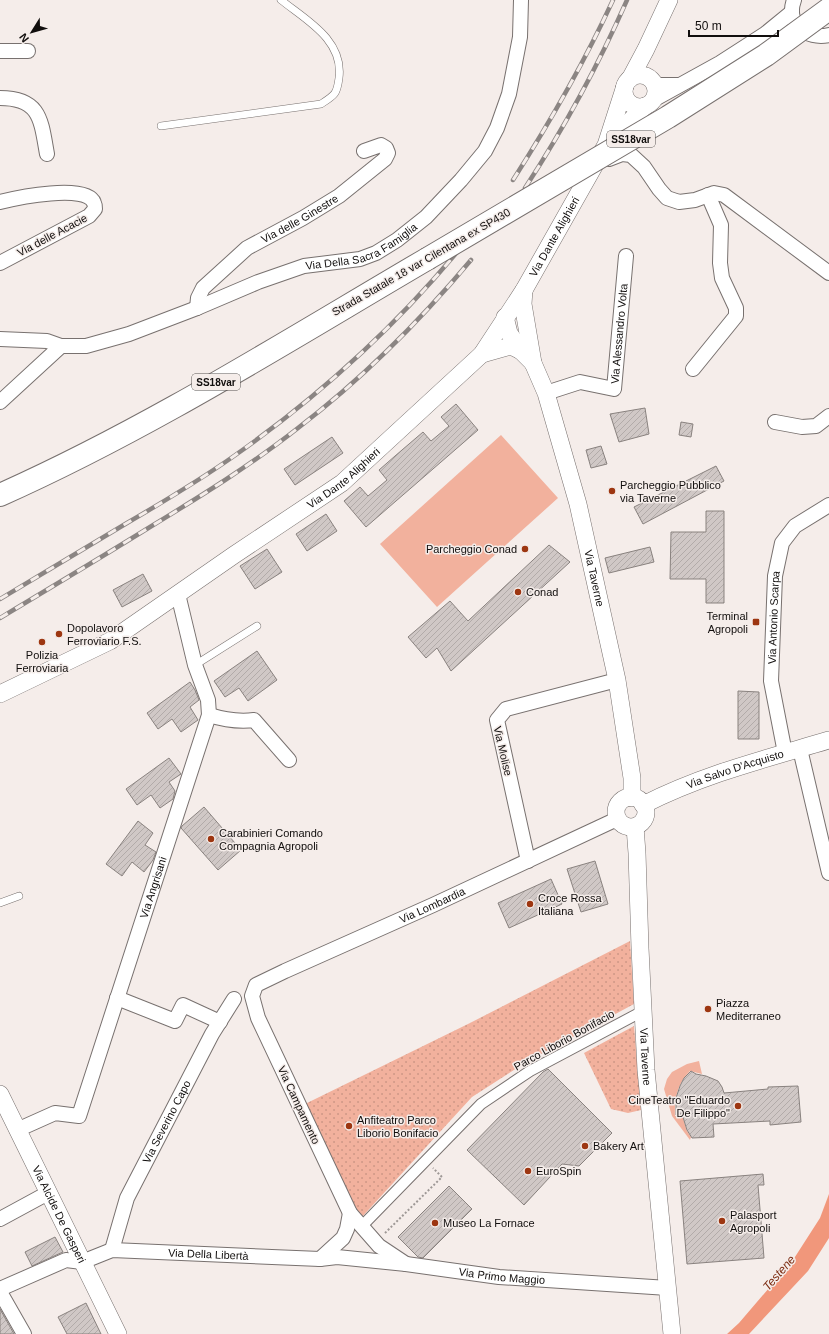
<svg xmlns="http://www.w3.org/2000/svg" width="829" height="1334" viewBox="0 0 829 1334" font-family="Arial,sans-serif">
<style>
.green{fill:#f2b19d}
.park{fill:url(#park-dots)}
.water{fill:#f1977b}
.building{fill:url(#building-hatch);stroke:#89827f}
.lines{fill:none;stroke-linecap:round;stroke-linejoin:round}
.service-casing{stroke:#78716f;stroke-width:8}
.pedestrian-casing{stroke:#78716f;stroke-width:12}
.minor-casing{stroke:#78716f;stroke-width:16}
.tertiary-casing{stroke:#78716f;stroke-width:18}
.trunk-casing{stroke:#78716f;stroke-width:24}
.path{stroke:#9e9896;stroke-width:2;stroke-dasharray:2 2;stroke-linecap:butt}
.service{stroke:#fff;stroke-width:7}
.pedestrian{stroke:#fff;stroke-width:10}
.minor{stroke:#fff;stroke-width:14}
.tertiary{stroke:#fff;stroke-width:17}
.trunk{stroke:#fff;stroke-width:22}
.rail-casing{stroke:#8b8583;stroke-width:4.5}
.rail{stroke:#f5edea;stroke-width:3;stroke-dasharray:9;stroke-linecap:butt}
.trunk-bridge-casing{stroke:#78716f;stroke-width:24;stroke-linecap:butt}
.trunk-bridge{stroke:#fff;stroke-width:22}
.poi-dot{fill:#9d3611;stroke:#f5edea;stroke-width:1.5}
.labels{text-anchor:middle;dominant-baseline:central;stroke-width:3;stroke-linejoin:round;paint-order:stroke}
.shield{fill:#f5edea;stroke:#55514f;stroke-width:1}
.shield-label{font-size:10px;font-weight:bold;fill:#110e0d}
.street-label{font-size:11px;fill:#110e0d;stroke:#f5edea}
.poi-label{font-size:11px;fill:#110e0d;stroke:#f5edea;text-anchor:start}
.water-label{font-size:12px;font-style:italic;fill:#7d2d12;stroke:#f5edea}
</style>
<defs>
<pattern id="park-dots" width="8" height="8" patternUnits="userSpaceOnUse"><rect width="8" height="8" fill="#f2b19d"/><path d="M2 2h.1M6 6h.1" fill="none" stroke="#ce9786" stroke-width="1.8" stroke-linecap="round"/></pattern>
<pattern id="building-hatch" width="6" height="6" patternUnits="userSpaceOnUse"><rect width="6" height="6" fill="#d0c8c6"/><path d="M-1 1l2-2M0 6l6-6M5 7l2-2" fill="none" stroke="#b2aba9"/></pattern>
</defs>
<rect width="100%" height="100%" fill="#f5edea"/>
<path class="green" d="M501,435L558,498L437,607L380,544Z
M699,1061L702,1074L690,1071C678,1083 674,1098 675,1116L682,1115L687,1131L691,1137L690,1140L672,1116L664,1089L667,1079L672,1072L687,1064Z"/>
<path class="park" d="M630,941L634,1004L528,1061L472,1097L361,1218L305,1104L470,1023Z
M634,1026L641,1110L628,1113L611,1109L584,1053Z"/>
<path class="water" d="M829,1194V1238L808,1271L749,1334H727L739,1323L793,1260L820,1218Z"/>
<path class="building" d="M456,404L478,430L366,527L344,501L360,487L368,496L387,480L379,470L395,456L423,432L431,441L449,426L441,417Z
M645,408L649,434L619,442L610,414Z
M681,422L693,424L691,437L679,435Z
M332,437L343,453L295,485L284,469Z
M601,446L607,464L591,468L586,450Z
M716,466L724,481L643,524L634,507Z
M706,511H724V603H706V579H670L671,532H706Z
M326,514L337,531L307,551L296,534Z
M549,545L570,562L451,671L437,648L426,658L408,637L450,601L468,621Z
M650,547L654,562L609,573L605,558Z
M267,549L282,572L255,589L240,566Z
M143,574L152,591L122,607L113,590Z
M257,651L277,680L248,701L239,688L225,697L214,681Z
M190,682L195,690L199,700L190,707L198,720L181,732L172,719L158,729L147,713Z
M738,691L759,692V739H738Z
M169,758L181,774L169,782L175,791L173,799L160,808L151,795L137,805L126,789Z
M204,807L241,850L218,870L181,828L182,826Z
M138,821L153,833L145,845L156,852L153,860L144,872L132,862L122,876L106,864Z
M595,861L608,904L581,912L567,869Z
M551,879L562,904L509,928L498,903Z
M548,1069L612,1133L579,1166L562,1164L524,1205L467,1150L543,1072Z
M691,1071L696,1074L706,1076L718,1081L722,1087L724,1093L768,1089V1087L798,1086L801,1122L770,1125V1121L713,1124L714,1137L692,1138L687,1130L682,1114L676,1115V1098L680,1086L684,1078Z
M763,1174L764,1185H758L764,1258L687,1264L680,1181Z
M449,1186L472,1209L423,1258L418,1257L398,1237Z
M55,1237L63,1252L32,1266L25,1252Z
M86,1303L101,1334H67L58,1317Z
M0,1309L14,1334H0Z"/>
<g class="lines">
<defs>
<path id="service" d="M161,126L321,104C335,95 337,94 339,78C344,40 306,20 281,0
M195,665L257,626
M0,903L19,896"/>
<path id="pedestrian" d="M361,1227L481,1104L530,1071L643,1011"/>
<g id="minor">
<path d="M794,0C785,24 807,40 829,35"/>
<path d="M0,51H28"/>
<path d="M654,85H679"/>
<path d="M0,98C41,98 41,121 47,154"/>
<path d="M653,100L720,63L765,34L792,12"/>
<path d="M609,159L622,154L631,155L644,167L659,189L667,198L679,202L695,200L714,193L724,195L829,273"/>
<path d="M0,202C16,198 87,183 94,203C95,205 95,207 95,209L89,216L0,263"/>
<path id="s1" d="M197,308L198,298L203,288L247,248L303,218L339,196L385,159L388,153L386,148L381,145L364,151"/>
<path id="s2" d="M0,339L47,341L61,346H86L129,334L197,308L258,282L304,266L360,259L376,253L397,240L426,217L461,180L485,151L497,128L509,94L520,37L521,0"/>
<path d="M693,369L736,316V308L722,278L720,263L721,225L708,195"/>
<path id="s3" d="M546,393L580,382L614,389L626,256"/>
<path d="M0,402L61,346"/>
<path d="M775,422L802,427L816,426L829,416"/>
<path d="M209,715C225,720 238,722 254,720L289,760"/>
<path d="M800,749L829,873"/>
<path id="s4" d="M785,753L771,681L775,576L782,543L795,526L829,505"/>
<path d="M528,861L497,720L506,709L617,680"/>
<path d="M117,998L175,1021L183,1005L220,1022"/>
<path id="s5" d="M17,1130L55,1113L79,1116L209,715L208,700L195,665L178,594"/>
<path d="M0,1219L48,1193"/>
<path id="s6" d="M112,1250L127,1198L212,1034L234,999"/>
<path d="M320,1259L343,1238L347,1229L350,1213"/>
<path id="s7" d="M406,1264L379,1246L350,1213L258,1018L252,996L256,985L285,971L433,905L617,819"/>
<path id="s8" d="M0,1289L66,1260L82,1262L112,1250L320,1259L337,1257L406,1264L499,1277L668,1288"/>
<path d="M0,1292L24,1334"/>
</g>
<g id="tertiary">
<circle cx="640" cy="91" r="16"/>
<path d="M630,79L646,49L669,0"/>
<path d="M609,142L645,106"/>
<path id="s9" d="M524,290L523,304L533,363L546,393L578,504L617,680L632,778V798"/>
<path d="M505,317L509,333L521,351L533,363"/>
<path d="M482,354L511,346L521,351"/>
<path id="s10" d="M0,694L110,641L234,555L342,483L482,354L524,290L606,145L625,86"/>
<circle cx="631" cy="812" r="15"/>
<path id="s11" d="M643,805C704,774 765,759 829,740"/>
<path id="s12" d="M635,827L637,853L640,948L646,1070L672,1334"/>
<path id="s13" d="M0,1094L118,1334"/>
</g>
<path id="trunk" d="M0,495C148,429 287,341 427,259"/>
</defs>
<use href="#service" class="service-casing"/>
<use href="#pedestrian" class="pedestrian-casing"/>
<use href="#minor" class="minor-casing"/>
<use href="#tertiary" class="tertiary-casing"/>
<use href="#trunk" class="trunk-casing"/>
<path class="path" d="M385,1233L442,1177L433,1168"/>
<use href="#service" class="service"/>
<use href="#pedestrian" class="pedestrian"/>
<use href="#minor" class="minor"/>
<use href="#tertiary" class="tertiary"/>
<use href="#trunk" class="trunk"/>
<defs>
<path id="rail" d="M513,180C550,122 584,63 613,0
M525,188C564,128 598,66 627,0
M0,599C42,574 85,548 127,523C163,502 200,480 234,456C318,397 393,329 458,251
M0,618C50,588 100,558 150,527C201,496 251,465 298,428C362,379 419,322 471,260"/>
</defs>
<use href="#rail" class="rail-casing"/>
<use href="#rail" class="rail"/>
<defs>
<path id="trunk-bridge" d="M427,259L668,117L766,55L829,9"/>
</defs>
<use href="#trunk-bridge" class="trunk-bridge-casing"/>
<use href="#trunk-bridge" class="trunk-bridge"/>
</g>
<g class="poi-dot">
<circle cx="612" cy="491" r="4"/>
<circle cx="525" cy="549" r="4"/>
<circle cx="518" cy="592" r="4"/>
<rect x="752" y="618" width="8" height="8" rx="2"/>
<circle cx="59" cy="634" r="4"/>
<circle cx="42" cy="642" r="4"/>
<circle cx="211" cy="839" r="4"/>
<circle cx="530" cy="904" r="4"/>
<circle cx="708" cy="1009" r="4"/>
<circle cx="738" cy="1106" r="4"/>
<circle cx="349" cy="1126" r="4"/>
<circle cx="585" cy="1146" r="4"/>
<circle cx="528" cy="1171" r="4"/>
<circle cx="722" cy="1221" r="4"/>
<circle cx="435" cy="1223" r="4"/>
</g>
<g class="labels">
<g class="shield">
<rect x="607" y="131" width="48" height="16" rx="3"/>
<rect x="192" y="374" width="48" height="16" rx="3"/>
</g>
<g class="shield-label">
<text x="631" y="139">SS18var</text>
<text x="216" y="382">SS18var</text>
</g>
<g class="street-label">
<text stroke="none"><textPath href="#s1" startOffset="141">Via delle Ginestre</textPath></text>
<text transform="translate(52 235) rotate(-28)">Via delle Acacie</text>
<text stroke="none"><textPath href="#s10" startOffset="731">Via Dante Alighieri</textPath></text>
<text stroke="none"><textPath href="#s2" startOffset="381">Via Della Sacra Famiglia</textPath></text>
<text transform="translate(421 262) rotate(-30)">Strada Statale 18 var Cilentana ex SP430</text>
<text stroke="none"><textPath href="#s3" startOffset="126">Via Alessandro Volta</textPath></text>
<text stroke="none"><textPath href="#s10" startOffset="407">Via Dante Alighieri</textPath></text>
<text stroke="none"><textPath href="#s9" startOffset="298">Via Taverne</textPath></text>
<text stroke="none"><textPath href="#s4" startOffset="137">Via Antonio Scarpa</textPath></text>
<text transform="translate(503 751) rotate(77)">Via Molise</text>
<text stroke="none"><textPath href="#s11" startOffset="99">Via Salvo D'Acquisto</textPath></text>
<text stroke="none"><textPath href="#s5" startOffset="306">Via Angrisani</textPath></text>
<text stroke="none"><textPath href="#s7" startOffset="520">Via Lombardia</textPath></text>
<text transform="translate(564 1040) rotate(-29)">Parco Liborio Bonifacio</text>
<text stroke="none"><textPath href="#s12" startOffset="230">Via Taverne</textPath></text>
<text transform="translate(299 1105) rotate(65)">Via Campamento</text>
<text stroke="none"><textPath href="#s6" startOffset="140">Via Severino Capo</textPath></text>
<text stroke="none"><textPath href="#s13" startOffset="134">Via Alcide De Gasperi</textPath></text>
<text stroke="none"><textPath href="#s8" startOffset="217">Via Della Libertà</textPath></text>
<text stroke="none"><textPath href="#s8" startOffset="512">Via Primo Maggio</textPath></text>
</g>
<g class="poi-label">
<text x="620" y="485">Parcheggio Pubblico<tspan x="620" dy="13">via Taverne</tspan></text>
<text x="517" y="549" text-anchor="end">Parcheggio Conad</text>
<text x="526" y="592">Conad</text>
<text x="748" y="616" text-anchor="end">Terminal<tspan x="748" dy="13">Agropoli</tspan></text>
<text x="67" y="628">Dopolavoro<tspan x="67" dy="13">Ferroviario F.S.</tspan></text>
<text x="42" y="655" text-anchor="middle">Polizia<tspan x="42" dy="13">Ferroviaria</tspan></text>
<text x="219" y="833">Carabinieri Comando<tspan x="219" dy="13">Compagnia Agropoli</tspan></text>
<text x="538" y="898">Croce Rossa<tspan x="538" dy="13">Italiana</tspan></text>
<text x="716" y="1003">Piazza<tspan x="716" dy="13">Mediterraneo</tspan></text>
<text x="730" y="1100" text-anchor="end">CineTeatro "Eduardo<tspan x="730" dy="13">De Filippo"</tspan></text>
<text x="357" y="1120">Anfiteatro Parco<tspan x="357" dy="13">Liborio Bonifacio</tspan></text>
<text x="593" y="1146">Bakery Art</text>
<text x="536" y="1171">EuroSpin</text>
<text x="730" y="1215">Palasport<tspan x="730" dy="13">Agropoli</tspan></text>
<text x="443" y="1223">Museo La Fornace</text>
</g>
<g class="water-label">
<text transform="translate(779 1273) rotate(-49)">Testene</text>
</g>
</g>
<g transform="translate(32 32) rotate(233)" stroke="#f5edea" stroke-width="3" paint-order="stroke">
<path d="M0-3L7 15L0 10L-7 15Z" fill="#110e0d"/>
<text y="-6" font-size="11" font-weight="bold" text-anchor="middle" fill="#110e0d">N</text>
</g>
<path d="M689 30v6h89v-6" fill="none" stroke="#110e0d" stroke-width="2"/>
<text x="695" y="30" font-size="12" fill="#110e0d" stroke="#f5edea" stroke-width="3" paint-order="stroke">50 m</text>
</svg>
